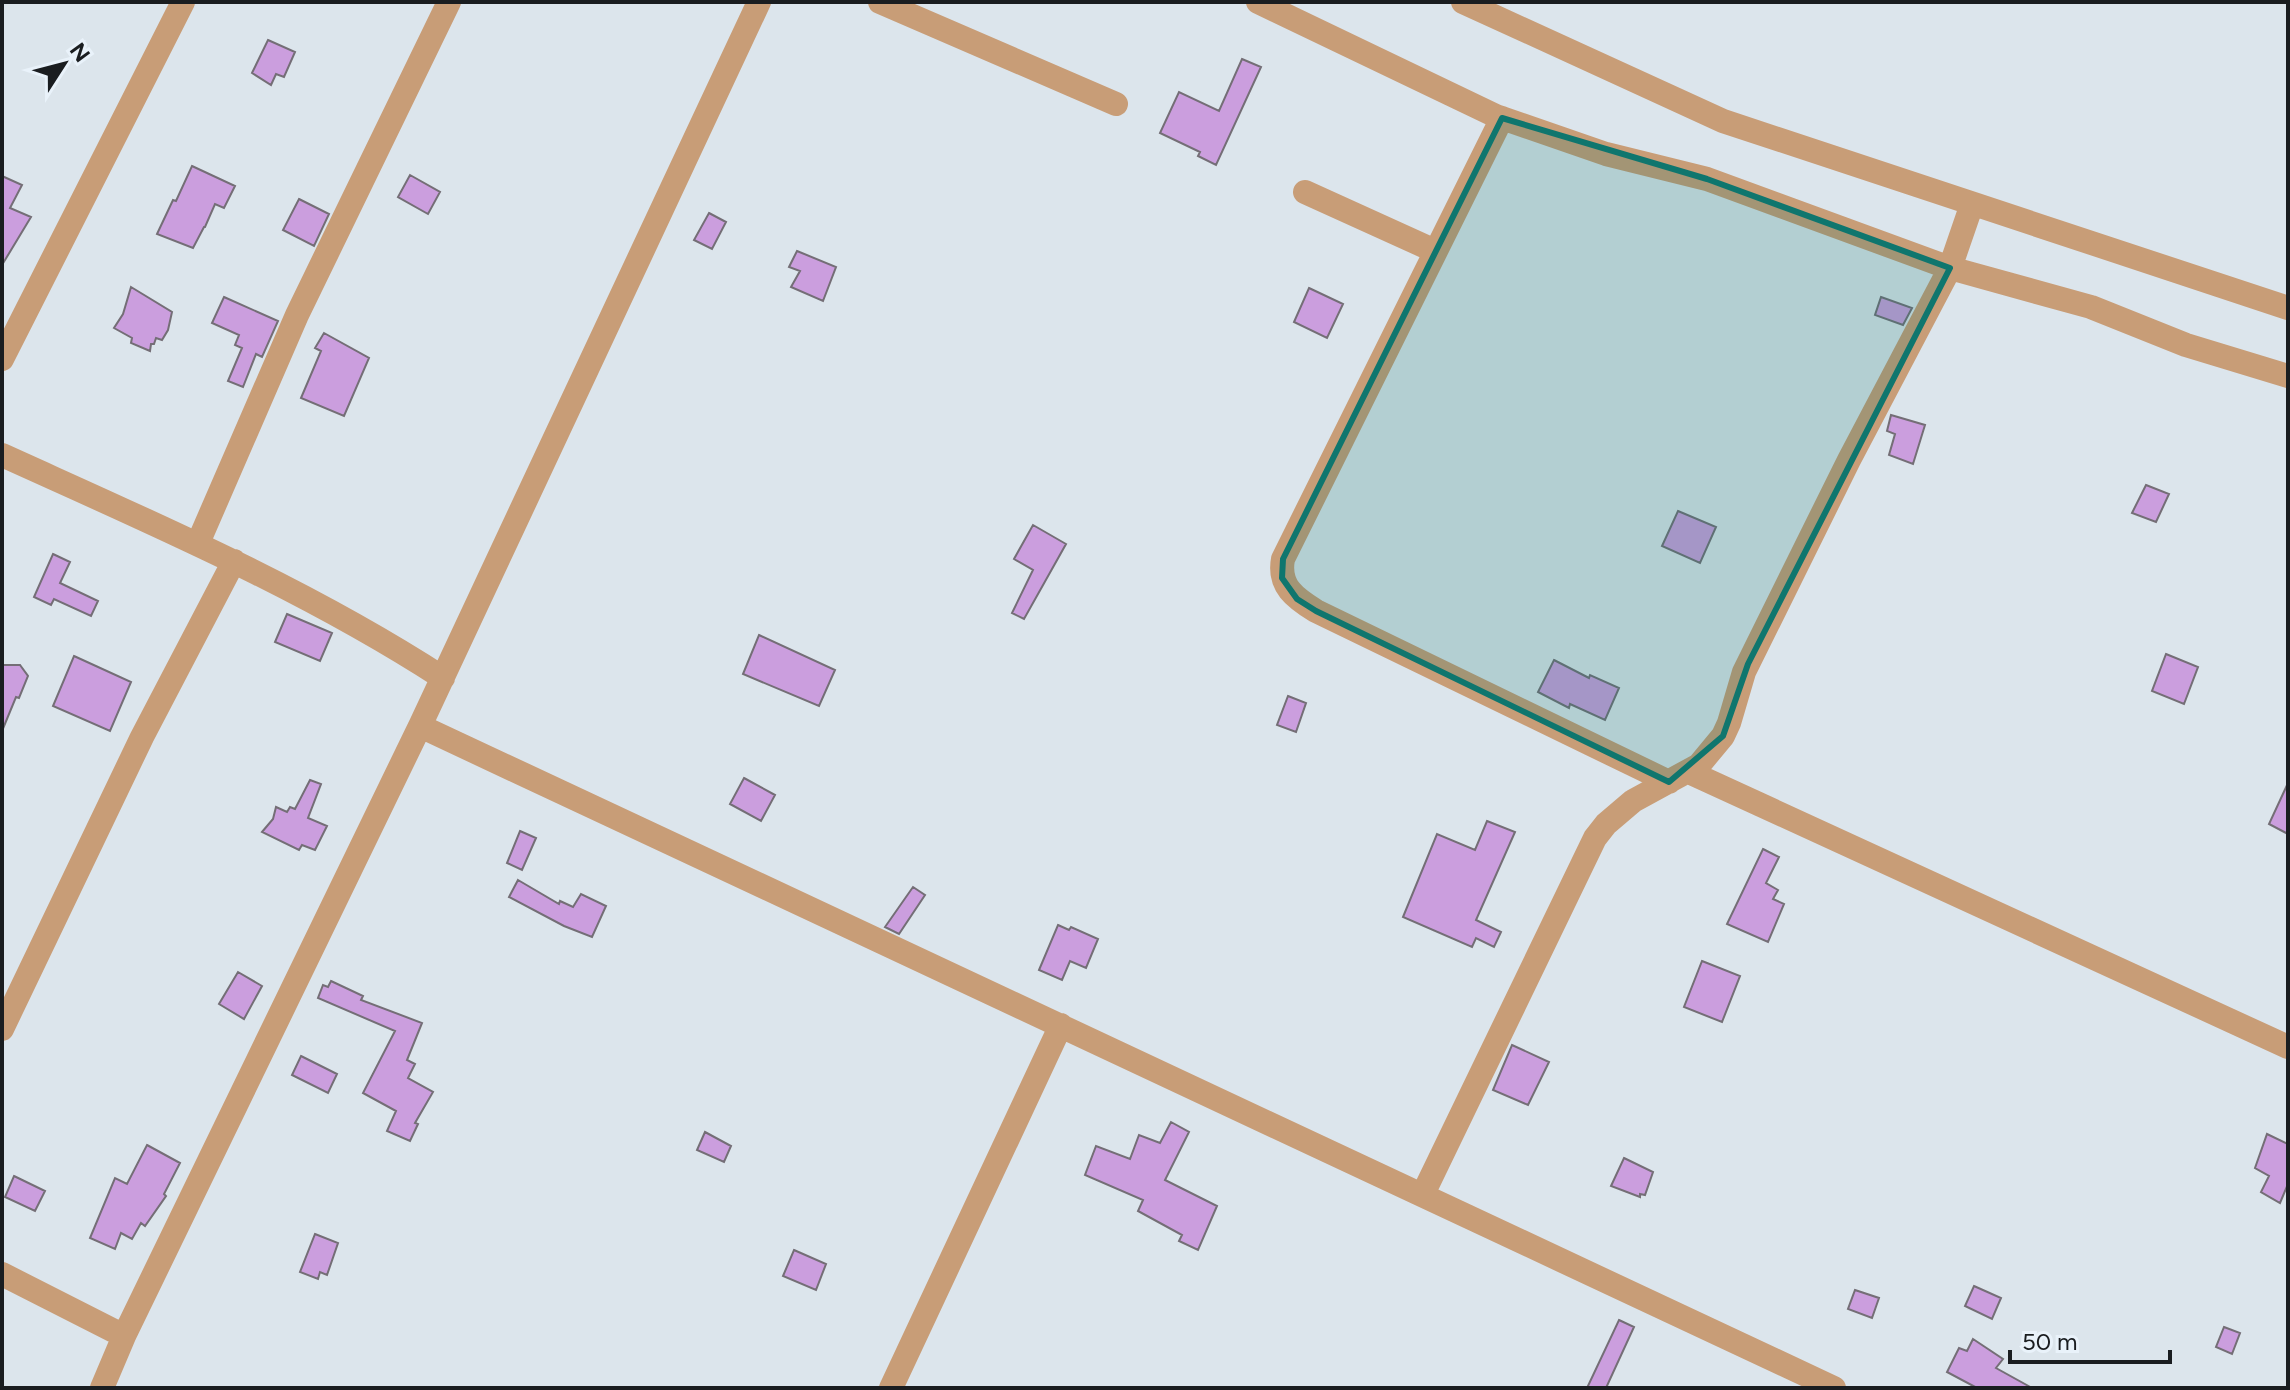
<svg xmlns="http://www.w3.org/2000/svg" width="2290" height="1390" viewBox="0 0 2290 1390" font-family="Figtree,sans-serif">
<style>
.building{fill:#cb9ede;stroke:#746e76;stroke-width:2}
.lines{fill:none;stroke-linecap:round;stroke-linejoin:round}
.minor{stroke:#c89d77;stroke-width:24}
.marked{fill:#0f766e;fill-opacity:0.2;stroke:#0f766e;stroke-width:6;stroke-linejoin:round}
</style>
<rect width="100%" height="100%" fill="#dce5ec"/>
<path class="building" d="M268,40L295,52L284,77L276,74L271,85L252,73Z
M1242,59L1261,67L1216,165L1198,156L1200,152L1160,133L1179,92L1219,111Z
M192,166L235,186L224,208L215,204L205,227H204L193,248L157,234L173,200L176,201Z
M410,175L440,192L428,214L398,197Z
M2,176L22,185L10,208L31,217L2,265Z
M299,199L329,214L314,246L283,230Z
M709,213L726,222L712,249L694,240Z
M797,251L836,267L823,301L791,287L800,271L789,267Z
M131,287L172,312L168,330L162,340L156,338L154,344H151L150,351L131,343L132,338L114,328L123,314Z
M1309,288L1343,304L1327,338L1294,322Z
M224,297L278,321L262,357L256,354L243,387L228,381L242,348L235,345L239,335L212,323Z
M1881,297L1912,308L1903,325L1875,315Z
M324,333L369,358L344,416L301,398L321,351L315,348Z
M1891,415L1925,425L1913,464L1889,455L1895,434L1887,431Z
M2146,485L2169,494L2156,522L2132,513Z
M1678,511L1716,527L1700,563L1662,546Z
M1033,525L1066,544L1024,619L1012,613L1033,570L1014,559Z
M53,554L70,562L60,583L98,601L91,616L54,599L51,605L34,597Z
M287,614L332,633L320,661L275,642Z
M759,635L835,670L819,706L743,674Z
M2166,654L2198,667L2184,704L2152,691Z
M74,656L131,682L110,731L53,706Z
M1554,660L1589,678L1590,675L1619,688L1605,720L1570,704L1569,708L1538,692Z
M2,665H20L28,676L19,698L16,697L2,731Z
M1288,696L1306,703L1296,732L1277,725Z
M744,778L775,795L761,821L730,804Z
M310,780L321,784L308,818L327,826L315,850L302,845L299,850L262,832L273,819L276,807L287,812L290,807L295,809Z
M2288,783V834L2269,824Z
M1487,821L1515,832L1476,920L1501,932L1494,947L1476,938L1472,947L1403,917L1437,834L1475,850Z
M520,831L536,838L522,870L507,863Z
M1763,849L1779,857L1766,883L1778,890L1773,899L1784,904L1768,942L1727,924Z
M518,880L559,904L560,901L573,907L581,894L606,906L592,937L564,926L509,897Z
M913,887L925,895L899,934L885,927Z
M1058,925L1069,930L1071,927L1098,939L1086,968L1070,961L1062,980L1039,970Z
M1702,961L1740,976L1722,1022L1684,1007Z
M238,972L262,986L244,1019L219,1004Z
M331,981L363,996L361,1000L422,1023L407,1060L415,1064L408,1078L433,1092L415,1123L418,1124L410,1141L387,1131L396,1111L363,1093L395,1031L318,998L323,985L328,987Z
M1512,1045L1549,1062L1528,1105L1493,1090Z
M301,1056L337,1074L328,1093L292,1075Z
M1171,1122L1189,1132L1165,1180L1217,1206L1198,1250L1179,1241L1182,1235L1138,1211L1143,1200L1085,1175L1096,1146L1130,1159L1139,1135L1160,1143Z
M705,1132L731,1146L724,1162L697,1150Z
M2267,1134L2288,1144V1184L2280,1203L2261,1192L2269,1176L2255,1168Z
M147,1145L180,1163L164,1194L166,1196L145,1226L141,1223L132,1239L121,1233L115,1249L90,1238L115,1178L127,1184Z
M1624,1158L1653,1172L1645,1195L1640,1194V1197L1611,1186Z
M14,1176L45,1191L35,1211L5,1197Z
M315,1234L338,1243L327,1275L320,1272L318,1279L300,1272Z
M794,1250L826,1264L816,1290L783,1276Z
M1974,1286L2001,1298L1992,1319L1965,1306Z
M1855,1290L1879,1298L1872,1318L1848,1309Z
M1619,1320L1634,1327L1606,1388H1587Z
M2224,1327L2240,1333L2232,1354L2216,1347Z
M1973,1339L2003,1359L1996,1368L2032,1388H1977L1947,1372L1959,1348L1967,1351Z"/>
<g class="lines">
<path class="minor" d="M880,2L1116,104
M1258,2L1496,116L1606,154L1707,179L1950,268L2091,307L2186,345L2288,376
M1463,2L1723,121L2288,308
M1502,118L1283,559C1278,586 1295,598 1316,611L1669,782
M1305,192L1435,251
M2,359L183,2
M2,455C152,523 304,588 443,678
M198,543L297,315L449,2
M420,726L759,2
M1689,772L2288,1047
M2,1029L142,737L234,561
M1423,1194L1595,838L1606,824L1633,801L1699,765L1723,736L1729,723L1744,672L1849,460L1950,268L1972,204
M2,1274L124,1336
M102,1388L124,1336L420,726L1834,1388
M891,1388L1061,1025"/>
</g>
<path class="marked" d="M1502,118L1707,179L1950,268L1748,664L1723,736L1669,782L1316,611L1297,599L1282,578L1283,559Z"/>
<rect width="2290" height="1390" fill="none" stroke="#1a1d20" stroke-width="8"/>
<g transform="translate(64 64) rotate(54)" stroke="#e9f2fa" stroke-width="6" paint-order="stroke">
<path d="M0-6L14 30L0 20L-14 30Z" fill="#1a1d20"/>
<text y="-12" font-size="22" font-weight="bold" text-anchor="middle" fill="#1a1d20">N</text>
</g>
<path d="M2010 1350v12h160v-12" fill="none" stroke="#1a1d20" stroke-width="4"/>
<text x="2022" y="1350" font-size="24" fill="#1a1d20" stroke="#e9f2fa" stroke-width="6" paint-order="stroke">50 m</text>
</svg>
